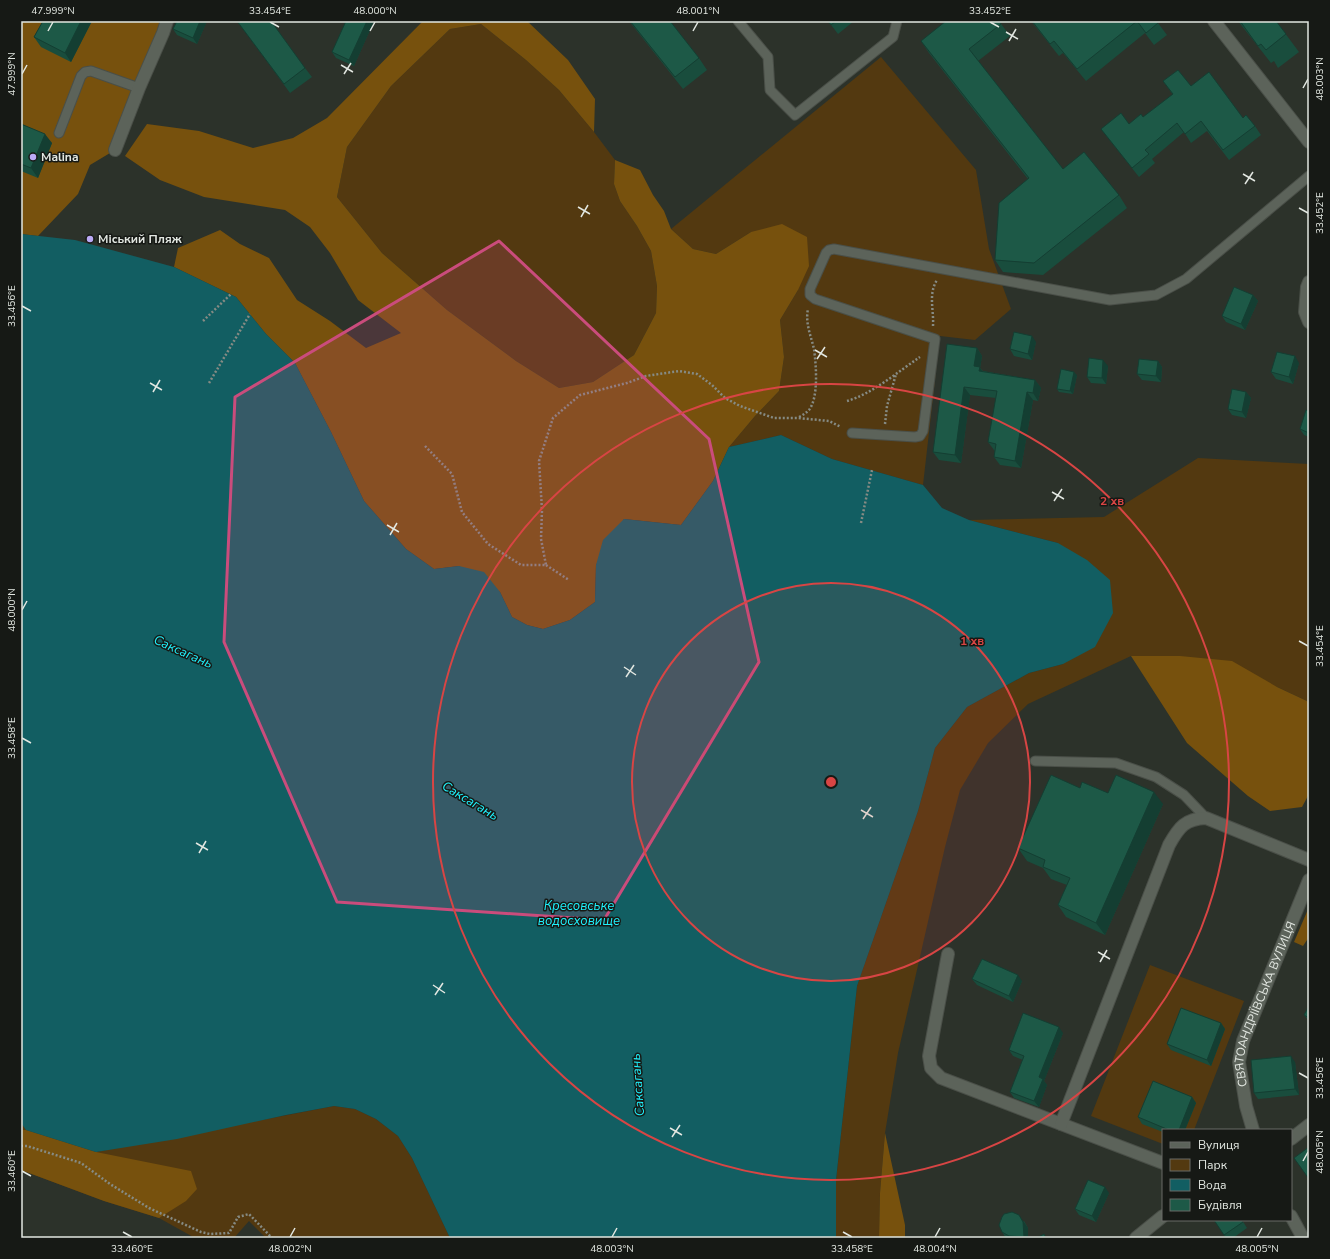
<svg xmlns="http://www.w3.org/2000/svg" width="1330" height="1259" viewBox="0 0 1330 1259" font-family="'Nunito Sans',sans-serif">
<style>
.green{fill:#533910}
.forest{fill:#77510d}
.water{fill:#125e62}
.lines{fill:none;stroke-linecap:round;stroke-linejoin:round}
.service-casing{stroke:#4a4f48;stroke-width:11}
.minor-casing{stroke:#4a4f48;stroke-width:14}
.path{stroke:#868b84;stroke-width:2.5;stroke-dasharray:2 2;stroke-linecap:butt}
.service{stroke:#5c635a;stroke-width:9}
.minor{stroke:#5c635a;stroke-width:12}
.wall{fill:#194d3d}
.shaded-wall{fill:#143e32}
.building{fill:#1d5947;stroke:#143e32}
.marked{fill:#ca4c7c;fill-opacity:0.2;stroke:#ca4c7c;stroke-width:3;stroke-linejoin:round}
.ticks{fill:none;stroke:#e2e7e1;stroke-width:1.5}
.ring{fill:none;stroke:#d84544;stroke-width:2}
.poi-dot{fill:#bbaaf6;stroke:#161915;stroke-width:1.5}
.labels{text-anchor:middle;dominant-baseline:central;stroke-width:3;stroke-linejoin:round;paint-order:stroke}
.poi-label{font-size:12px;font-weight:bold;fill:#e2e7e1;stroke:#161915;text-anchor:start}
.street-label{font-size:12px;fill:#e2e7e1;stroke:#161915}
.water-label{font-size:13px;font-style:italic;fill:#1ff1fc;stroke:#161915}
.centre{fill:#d84544;stroke:#161915;stroke-width:2}
.ring-label{font-size:12px;text-anchor:middle;font-weight:bold;fill:#d84544;stroke:#161915;stroke-width:3;stroke-linejoin:round;paint-order:stroke}
.neatline{fill:none;stroke:#e2e7e1;stroke-width:1.5}
.ticks-label{font-size:10px;text-anchor:middle;fill:#e2e7e1}
</style>
<rect width="100%" height="100%" fill="#2c322a"/>
<path class="green" d="M481,24L526,60L559,90L594,132L615,160L614,184L620,201L637,226L651,251L657,286L656,313L634,355L593,382L559,388L516,361L447,310L382,253L337,197L347,147L391,86L450,29Z
M881,57L976,170L989,249L1011,309L975,340L940,336L923,485L832,459L781,435L729,447L755,416L779,391L784,357L780,320L798,290L751,232L716,254L693,249L671,229Z
M1198,458L1309,464V704L1307,701L1277,687L1131,656L1028,704L988,743L960,790L945,847L898,1053L885,1133L880,1193L879,1238H836V1180L857,986L918,811L935,748L967,707L1029,673L1063,664L1058,543L969,520L1104,517Z
M1150,965L1244,1001L1194,1130H1163V1144L1091,1116Z
M334,1106L355,1109L376,1119L398,1136L412,1158L450,1238H266L249,1221L234,1238H195L159,1218L104,1201L21,1170V1123L27,1130L96,1152Z"/>
<path class="forest" d="M21,21H167L110,153L90,165L78,194L38,236L21,234Z
M423,21H527L568,60L595,99L594,132L559,90L526,60L481,24L450,29L391,86L347,147L337,197L382,253L447,310L516,361L559,388L593,382L634,355L656,313L657,286L651,251L637,226L620,201L614,184L615,160L640,170L653,195L664,211L671,229L693,249L716,254L751,232L782,224L807,237L809,266L798,290L780,320L784,357L779,391L755,416L729,447L713,481L681,525L624,519L596,565L595,602L570,620L543,629L527,625L512,617L500,592L459,566L434,569L406,549L364,501L331,432L295,363L266,334L236,297L174,267L178,248L220,230L240,244L269,258L297,300L330,321L366,348L401,333L358,300L330,253L310,227L285,210L204,197L160,180L125,156L147,124L199,131L253,148L293,138L327,118Z
M1131,656H1180L1232,661L1277,687L1307,701L1309,704V794L1302,807L1270,811L1248,796L1187,743Z
M1309,907V937L1303,946L1294,942Z
M21,1130H26L96,1152L191,1171L197,1189L186,1201L159,1218L104,1201L21,1170Z
M885,1133L905,1225V1238H879L880,1193Z"/>
<path class="water" d="M21,234L75,240L174,267L236,297L266,334L295,363L331,432L364,501L406,549L434,569L459,566L484,572L500,592L512,617L527,625L543,629L570,620L595,602L596,565L603,540L624,519L681,525L713,481L729,447L781,435L832,459L923,485L942,508L969,520L1058,543L1087,560L1110,580L1113,613L1095,647L1063,664L1029,673L967,707L935,748L918,811L857,986L836,1180V1238H450L412,1158L398,1136L376,1119L355,1109L334,1106L286,1115L177,1139L96,1152L26,1130L21,1123Z"/>
<g class="lines">
<defs>
<path id="service" d="M738,21L768,57L770,90L795,115L893,37L897,21
M59,133L81,76L85,72L91,71L139,88
M852,433L915,437L920,436L923,431L935,339L815,299L810,295V289L826,253L829,250L834,249L1110,300L1156,295L1186,279L1309,176
M1035,761L1116,763L1156,777L1184,795L1206,818"/>
<g id="minor">
<path d="M1214,21L1309,142"/>
<path d="M115,150L139,88L163,33L167,21"/>
<path d="M1309,282L1307,287L1305,312L1309,322"/>
<path d="M948,954L929,1056L931,1068L941,1078L1163,1163"/>
<path d="M1061,1124L1169,845C1179,827 1185,819 1206,818L1309,860"/>
<path id="s1" d="M1253,1130L1246,1106L1239,1062L1243,1041L1309,880"/>
<path d="M1291,1139L1309,1125"/>
<path d="M1291,1216L1303,1238"/>
<path d="M1136,1238L1163,1216"/>
</g>
</defs>
<use href="#service" class="service-casing"/>
<use href="#minor" class="minor-casing"/>
<path class="path" d="M203,321L231,294
M933,326C934,310 928,294 937,280
M209,383L250,314
M847,401C872,394 899,371 920,357
M799,417C803,415 806,413 809,410C819,397 816,364 814,349C811,336 805,323 808,309
M885,424L887,406L896,374
M425,446L452,474L462,512L488,544L521,565H546L541,539L542,510L539,461L553,418L580,395L627,383L646,376L679,371L697,374L712,385L725,398L740,406L774,418H798L829,421L841,427
M861,523L872,470
M546,565L569,580
M21,1146H27L81,1163L110,1184L149,1208L201,1232L210,1234L229,1233L238,1217L249,1214L272,1238"/>
<use href="#service" class="service"/>
<use href="#minor" class="minor"/>
</g>
<path class="wall" d="M43,21H92L71,62L41,47L34,37Z
M207,21L197,44L177,35L173,29Z
M237,21L305,68L312,77L290,93Z
M346,21H374L354,66L336,58L332,52Z
M629,21H670L699,58L707,70L683,89Z
M828,21H854L838,34Z
M999,21L1010,36L978,61L1063,169L1119,195L1127,208L1043,275L1003,272L995,260L1028,179L929,53L921,41Z
M1031,21H1160L1158,23L1167,35L1154,45L1145,33L1086,81L1063,53L1059,56Z
M1238,21H1276L1299,52L1278,68L1274,61L1271,63Z
M1163,81L1191,86L1243,118L1255,126L1261,135L1229,160L1207,131L1191,143L1184,132L1152,159L1155,163L1139,177L1108,138L1101,129L1129,124L1143,117L1173,95Z
M21,124L52,143L38,178L21,171Z
M1253,295L1258,301L1245,330L1226,322L1222,316Z
M1036,342L1032,360L1014,356L1010,349Z
M977,348L982,356L980,368L983,371L1035,380L1041,388L1038,401L1033,400L1021,468L1000,465L994,457L995,451L994,450L988,442L996,398L970,395L961,463L939,460L933,452Z
M1158,361L1162,367L1161,382L1142,380L1137,374Z
M1299,363L1293,384L1276,379L1271,372Z
M1108,366L1106,384L1091,383L1087,377Z
M1077,375L1073,394L1059,392L1057,389Z
M1246,392L1251,398L1246,418L1232,415L1228,409Z
M1309,411V437L1304,435L1300,429Z
M1080,788L1163,804L1105,935L1066,917L1058,905L1067,885L1051,879L1043,868L1027,861L1018,848Z
M972,979L1022,981L1013,1002L977,985Z
M1309,1006V1021L1304,1015Z
M1221,1023L1225,1029L1211,1066L1171,1050L1167,1044Z
M1063,1033L1044,1081L1047,1085L1039,1107L1014,1098L1010,1092L1023,1060L1013,1056L1009,1050Z
M1295,1062L1299,1095L1258,1099L1254,1093Z
M1192,1097L1196,1103L1185,1130H1163V1132L1142,1124L1138,1117Z
M1109,1193L1096,1222L1079,1215L1075,1209Z
M1214,1220H1242L1247,1228L1233,1238H1226Z
M1024,1221L1028,1228V1238H1006L1002,1232Z"/>
<path class="shaded-wall" d="M81,21H92L71,62L65,53Z
M200,21H207L197,44L193,38Z
M367,21H374L354,66L349,60Z
M45,134L52,143L38,178L31,168Z
M1253,295L1258,301L1245,330L1241,324Z
M1032,336L1036,342L1032,360L1028,354Z
M977,348L982,356L980,368L985,375L974,366Z
M1295,356L1299,363L1293,384L1289,377Z
M1103,360L1108,366L1106,384L1102,378Z
M1158,361L1162,367L1161,382L1156,376Z
M1074,372L1077,375L1073,394L1070,391Z
M1035,380L1041,388L1038,401L1033,393Z
M964,387L970,395L961,463L955,455Z
M1027,392L1033,400L1021,468L1015,461Z
M1246,392L1251,398L1246,418L1242,412Z
M1154,792L1163,804L1105,935L1096,923Z
M1018,975L1022,981L1013,1002L1009,996Z
M1221,1023L1225,1029L1211,1066L1207,1060Z
M1059,1027L1063,1033L1044,1081L1047,1085L1039,1107L1034,1101L1039,1077Z
M1291,1056L1295,1062L1299,1095L1295,1089Z
M1192,1097L1196,1103L1185,1130H1179Z
M1105,1187L1109,1193L1096,1222L1092,1216Z
M1019,1215L1028,1228V1238L1024,1237Z"/>
<path class="building" d="M43,21H81L65,53L34,37Z
M177,21H200L193,38L173,29Z
M237,21H271L305,68L284,84Z
M346,21H367L349,60L332,52Z
M630,21H670L699,58L675,77Z
M828,21H836L831,25Z
M946,21H999L1001,24L969,49L1063,169L1084,152L1119,195L1034,263L995,260L999,203L1029,178L921,41Z
M1032,21H1157L1158,23L1146,33L1137,21L1077,69L1054,41L1050,44Z
M1240,21H1276L1286,34L1266,50L1261,44L1258,46Z
M1178,70L1191,86L1209,72L1243,118L1246,115L1255,126L1223,150L1201,121L1185,134L1177,123L1145,150L1149,154L1132,168L1101,129L1121,113L1129,124L1141,114L1143,117L1173,94L1163,81Z
M21,124L45,134L31,168L21,164Z
M1234,287L1253,295L1241,324L1222,316Z
M1014,332L1032,336L1028,354L1010,349Z
M947,344L977,348L974,366L980,367L979,371L1035,380L1033,393L1027,392L1015,461L994,457L996,444L988,442L997,391L964,387L955,455L933,452Z
M1277,352L1295,356L1289,377L1271,372Z
M1089,358L1103,360L1102,378L1087,377Z
M1139,359L1158,361L1156,376L1137,374Z
M1061,369L1074,372L1070,391L1057,389Z
M1232,389L1246,392L1242,412L1228,409Z
M1306,410L1309,411V433L1300,429Z
M1051,775L1080,788L1082,782L1108,793L1116,775L1154,792L1096,923L1058,905L1070,878L1043,867L1045,860L1018,848Z
M982,959L1018,975L1009,996L972,979Z
M1309,1006V1018L1304,1015Z
M1181,1008L1221,1023L1207,1060L1167,1044Z
M1023,1013L1059,1027L1039,1077L1043,1079L1034,1101L1010,1092L1024,1056L1009,1050Z
M1291,1056L1295,1089L1254,1093L1251,1060Z
M1153,1081L1192,1097L1179,1130H1169L1138,1117Z
M1309,1147V1179L1294,1158Z
M1088,1180L1105,1187L1092,1216L1075,1209Z
M1012,1212L1019,1215L1023,1222L1024,1237L1009,1236L1002,1232L999,1225L1002,1217L1004,1214Z
M1214,1220H1241L1243,1222L1224,1235Z
M1044,1234L1046,1238H1037Z"/>
<path class="marked" d="M499,241L709,439L759,662L604,920L337,902L224,642L235,397Z"/>
<path class="ticks" d="M270,22L279,27M990,22L999,27M48,31L53,22M370,31L375,22M693,31L698,22M1006,32L1018,39M1009,41L1016,29M341,65L353,72M22,74L27,65M344,74L351,63M1303,88L1308,79M1243,174L1255,181M1245,184L1253,172M578,207L590,214M1299,208L1308,213M581,217L588,205M22,306L31,311M815,350L827,357M817,359L825,347M150,383L162,390M153,392L160,380M1052,492L1064,499M1054,501L1062,489M387,525L399,532M390,535L397,523M22,610L27,601M1299,641L1308,646M624,667L636,675M626,677L634,665M22,738L31,743M861,810L873,817M863,819L871,807M196,843L208,850M199,853L206,841M1098,952L1110,959M1100,962L1107,950M433,985L445,993M435,995L443,983M1299,1073L1308,1078M670,1128L682,1135M672,1137L680,1125M1303,1161L1308,1152M22,1171L31,1176M123,1232L132,1237M843,1232L852,1237M290,1237L295,1228M612,1237L617,1228M935,1237L940,1228M1257,1237L1262,1228"/>
<circle cx="831" cy="782" r="199" fill="#d84544" fill-opacity=".12"/>
<g class="ring">
<circle cx="831" cy="782" r="199"/>
<circle cx="831" cy="782" r="398"/>
</g>
<g class="poi-dot">
<circle cx="33" cy="157" r="4"/>
<circle cx="90" cy="239" r="4"/>
</g>
<g class="labels">
<g class="poi-label">
<text x="41" y="157">Malina</text>
<text x="98" y="239">Міський Пляж</text>
</g>
<g class="street-label">
<text stroke="none"><textPath href="#s1" startOffset="132">СВЯТОАНДРІЇВСЬКА ВУЛИЦЯ</textPath></text>
</g>
<g class="water-label">
<text transform="translate(183 652) rotate(24)">Саксагань</text>
<text transform="translate(470 801) rotate(31)">Саксагань</text>
<text x="579" y="906">Кресовське<tspan x="579" dy="15">водосховище</tspan></text>
<text transform="translate(638 1085) rotate(-94)">Саксагань</text>
</g>
</g>
<circle cx="831" cy="782" r="6" class="centre"/>
<g class="ring-label">
<text x="1112" y="505">2 хв</text>
<text x="972" y="645">1 хв</text>
</g>
<rect width="1330" height="1259" fill="none" stroke="#161915" stroke-width="44"/>
<rect x="1162" y="1129" width="130" height="92" fill="#161915" stroke="#686b67"/>
<rect x="1170" y="1142" width="20" height="6" fill="#5c635a" stroke="#686b67"/>
<text x="1198" y="1149" font-size="12" fill="#e2e7e1">Вулиця</text>
<rect x="1170" y="1159" width="20" height="12" fill="#533910" stroke="#686b67"/>
<text x="1198" y="1169" font-size="12" fill="#e2e7e1">Парк</text>
<rect x="1170" y="1179" width="20" height="12" fill="#125e62" stroke="#686b67"/>
<text x="1198" y="1189" font-size="12" fill="#e2e7e1">Вода</text>
<rect x="1170" y="1199" width="20" height="12" fill="#1d5947" stroke="#686b67"/>
<text x="1198" y="1209" font-size="12" fill="#e2e7e1">Будівля</text>
<rect x="22" y="22" width="1286" height="1215" class="neatline"/>
<g class="ticks-label">
<text x="53" y="14">47.999°N</text>
<text x="270" y="14">33.454°E</text>
<text x="375" y="14">48.000°N</text>
<text x="698" y="14">48.001°N</text>
<text x="990" y="14">33.452°E</text>
<text transform="translate(11 74) rotate(-90)" y="4">47.999°N</text>
<text transform="translate(1319 79) rotate(-90)" y="4">48.003°N</text>
<text transform="translate(1319 213) rotate(-90)" y="4">33.452°E</text>
<text transform="translate(11 306) rotate(-90)" y="4">33.456°E</text>
<text transform="translate(11 610) rotate(-90)" y="4">48.000°N</text>
<text transform="translate(1319 646) rotate(-90)" y="4">33.454°E</text>
<text transform="translate(11 738) rotate(-90)" y="4">33.458°E</text>
<text transform="translate(1319 1078) rotate(-90)" y="4">33.456°E</text>
<text transform="translate(1319 1152) rotate(-90)" y="4">48.005°N</text>
<text transform="translate(11 1171) rotate(-90)" y="4">33.460°E</text>
<text x="132" y="1252">33.460°E</text>
<text x="290" y="1252">48.002°N</text>
<text x="612" y="1252">48.003°N</text>
<text x="852" y="1252">33.458°E</text>
<text x="935" y="1252">48.004°N</text>
<text x="1257" y="1252">48.005°N</text>
</g>
</svg>
